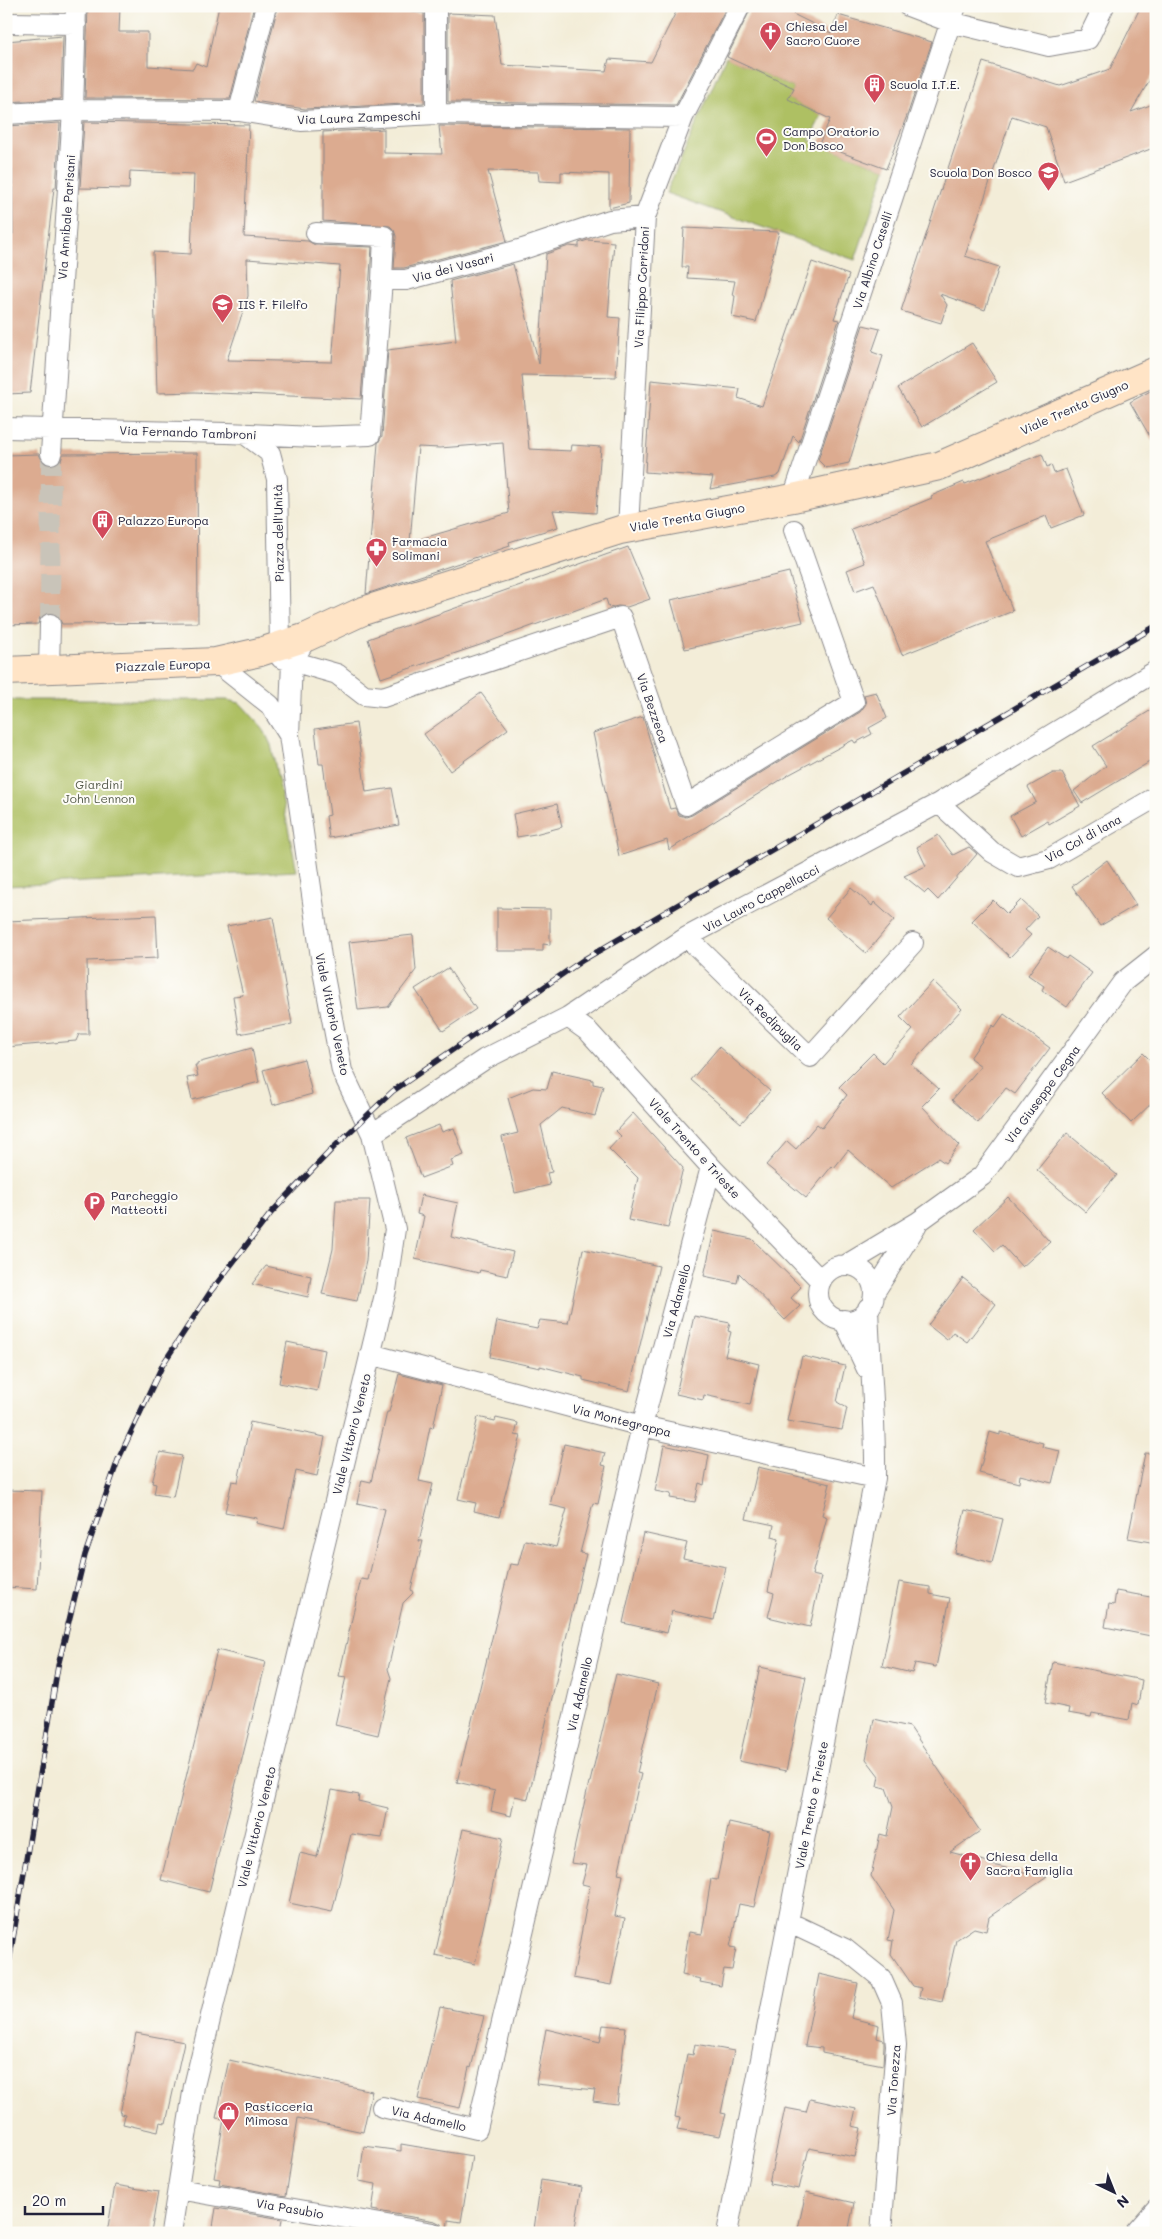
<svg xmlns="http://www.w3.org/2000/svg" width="1162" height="2239" viewBox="0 0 1162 2239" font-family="Mali,sans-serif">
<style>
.green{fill:#aec063;stroke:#68714f}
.building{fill:#dcab90;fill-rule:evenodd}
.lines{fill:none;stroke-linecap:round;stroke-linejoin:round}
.street-tunnel{stroke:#c9c4b9;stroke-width:20;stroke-dasharray:20 10;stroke-linecap:butt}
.street-casing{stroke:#8a888a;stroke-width:22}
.secondary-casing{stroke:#8a888a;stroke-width:30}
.street{stroke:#fff;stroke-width:20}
.secondary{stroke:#ffe4c6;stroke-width:28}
.rail-casing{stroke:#22223b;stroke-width:5.5}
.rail{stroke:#fdfcf7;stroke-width:4;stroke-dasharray:11;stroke-linecap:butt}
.labels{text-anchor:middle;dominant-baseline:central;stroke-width:4;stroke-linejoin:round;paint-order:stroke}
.poi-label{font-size:12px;fill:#22223b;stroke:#fdfcf7;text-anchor:start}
.street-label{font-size:12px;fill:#22223b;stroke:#fdfcf7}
.park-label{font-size:12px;fill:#535949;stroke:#fdfcf7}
</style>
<rect width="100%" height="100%" fill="#fdfcf7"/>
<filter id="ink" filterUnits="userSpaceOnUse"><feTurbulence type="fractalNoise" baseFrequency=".02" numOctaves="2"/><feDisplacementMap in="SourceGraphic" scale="10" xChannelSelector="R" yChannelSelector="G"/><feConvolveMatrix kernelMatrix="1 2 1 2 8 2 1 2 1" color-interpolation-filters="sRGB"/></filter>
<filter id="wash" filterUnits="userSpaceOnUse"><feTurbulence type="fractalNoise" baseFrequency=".0096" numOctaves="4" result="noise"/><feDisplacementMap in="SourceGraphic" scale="20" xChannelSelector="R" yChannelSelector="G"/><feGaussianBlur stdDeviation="1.12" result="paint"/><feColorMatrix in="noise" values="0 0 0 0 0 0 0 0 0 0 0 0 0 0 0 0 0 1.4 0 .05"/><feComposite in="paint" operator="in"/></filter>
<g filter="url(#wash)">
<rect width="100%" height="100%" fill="#f3edd8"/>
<path class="green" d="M726,56L794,88L789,99L822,115L809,140L886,169L855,260L666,193Z
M6,700H227L240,703L263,728L271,745L297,871L6,886Z"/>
<g id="blocks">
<path class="building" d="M88,6H120L119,32H148V66L193,69L196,63L206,67L219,6H254L230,99L85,98Z
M278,6H411L412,12L424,13V103L305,109L254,101Z
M679,6H727L676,105L448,102V13L495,15L502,65L606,71L609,59L651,62Z
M752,6H796L793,14L831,33L838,15L932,42L908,113L886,169L819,144L830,119L788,99L794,88L727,57Z
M1141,6H1156V69L1131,112L1156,103V147L1064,181L1046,127L1012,116L965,256L999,267L985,310L940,294L947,305L941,323L901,311L983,62L1060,86L1110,69Z
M63,36L61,99L6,102V41Z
M84,122L249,125L244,237L308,241L315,245L372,247L361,399L195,392L157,393L153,252L191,254L194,174L130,171L129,189L80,188ZM247,259L340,266L332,362L227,360L248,296Z
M60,123L56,188H54L30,393L6,394V234H13L12,170H7L6,164V126Z
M439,126L630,128L629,203L609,208V174L561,172V182L539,181L538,172L488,171L507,241L404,268H394L396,236L394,230L390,226L323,221V132L384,129V153L442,154Z
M684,228L779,232L756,322L732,317L735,296L732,295L735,281L687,278L688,267H682Z
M588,240L614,242L608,317L620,318L616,377L522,375L529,449L571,451L572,445L601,447L596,513L553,510L558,527L509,542L510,546L366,594L378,443L382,436L388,350L456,341L450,281L513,264L539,364L546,254L569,246L579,247V243ZM503,443L509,513L410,542L418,447L440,448Z
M812,262L849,275L834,319L839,320L799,442L793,436L780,474L775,477L710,489L713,477L645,472L651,380L740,389L738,398L762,406Z
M863,325L880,329L872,352L883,356L849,463L826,468L818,460Z
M972,343L997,382L922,427L898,388Z
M1156,388V447L1130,402Z
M197,453L198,623L62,624L57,614L50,612L40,617L38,624L6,625V455L39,454L44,464L51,466L61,461L63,454Z
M1042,454L1047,467L1051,465L1054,473L1066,469L1084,515L1051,528L1046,516L985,541L1013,611L902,655L874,584L855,591L847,570L865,563L851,529L915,505L932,498L931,496L964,482L965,484Z
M628,547L650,599L627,607L618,606L609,608L606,599L480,645L381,678L368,639Z
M789,572L803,622L685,649L671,600Z
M876,692L887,718L869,728L872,734L855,743L853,740L790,774L669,850L667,840L619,856L593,733L643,717L670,809L675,808L679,815L686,817L692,815L860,712L866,704L864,695Z
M481,693L508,729L450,771L424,734Z
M1156,707V758L1082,803L1074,791L1106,766L1093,746Z
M356,723L366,792L392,788L399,825L329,838L326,816L330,815L323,764H319L315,729Z
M1053,773H1062L1080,806L1049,824L1047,821L1021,836L1010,816L1036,802L1028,787Z
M557,804L562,827L535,834L517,837L513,814Z
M938,835L953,855L969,847L977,854L938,900L928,890L925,893L904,876L926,866L917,847Z
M1107,860L1136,905L1100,926L1072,886Z
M851,888L872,906L874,902L894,920L866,953L826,918Z
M993,900L1007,914L1021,900L1038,916L1025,930L1031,935L1010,957L972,921Z
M497,908L550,909V945L543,944V951H497Z
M156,915L158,958L87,961L89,1034H79L76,1041L6,1047V921Z
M273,917L292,1024L239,1034L233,996L243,995L227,926Z
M413,935L416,970L388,1007L358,1010L349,942Z
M1048,947L1066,959L1068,956L1092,973L1067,1007L1042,990L1044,986L1028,975Z
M448,968L476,1009L443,1031L415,989Z
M933,981L962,1009L911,1064L939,1089L922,1106L959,1145L945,1163L938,1158L891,1188L848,1150L834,1168L832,1166L806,1198L766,1165L787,1141L796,1149L817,1124L822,1128L847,1095L839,1087L873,1053L883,1063L913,1030L900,1017Z
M1004,1014L1050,1048L1015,1094L1006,1088L978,1123L952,1100L981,1066L970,1058L993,1025L995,1027Z
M719,1047L770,1091L741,1123L691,1080Z
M252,1048L259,1082L192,1100L187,1078L198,1076L195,1065H197V1063Z
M1143,1053L1156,1066V1099L1131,1123L1102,1093Z
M304,1059L312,1094L273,1105L263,1070Z
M552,1071L593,1080V1084L603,1086L595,1116L562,1108L541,1125L552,1172L547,1173L550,1185L515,1193L502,1137L518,1133L508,1098L533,1088L547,1089Z
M633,1113L683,1168L668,1228L628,1220L638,1178L609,1149L621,1136L616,1131Z
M439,1125L442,1132L454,1128L464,1155L451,1160L453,1166L421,1178L406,1138Z
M1067,1133L1117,1175L1086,1212L1037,1170Z
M421,1195L458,1203L451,1237L513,1252L507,1276L480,1270L479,1273L415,1259L424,1216L417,1214Z
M1008,1197L1050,1242L1022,1267L1002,1245L995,1251L974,1229Z
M336,1200H370L366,1261L357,1301L322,1294L333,1249Z
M714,1231L752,1239L801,1287L791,1298L800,1306L785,1320L739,1273L737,1283L704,1276Z
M583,1249L659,1266L629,1391L583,1380V1377L540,1366V1368L490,1357L497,1321L537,1329L540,1320L568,1323Z
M266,1266L311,1276L308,1297L252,1284Z
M963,1278L996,1304L967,1342L953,1332L947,1340L928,1325Z
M694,1316L730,1323L728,1331L731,1332L725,1356L759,1364L750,1405L704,1395L703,1400L676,1394Z
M287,1342L325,1350L317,1391L279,1383Z
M802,1356L845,1366L837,1402L847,1408L842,1430L787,1421Z
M399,1374L442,1385L433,1428L430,1427L419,1481L433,1484L419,1541H423L411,1589L413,1593L403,1603L388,1669L391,1678L378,1735L335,1725L346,1677L339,1676L361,1579L368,1580L385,1509L357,1503L362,1480L371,1482L387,1412H389Z
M478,1417L495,1421L496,1418L518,1423L515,1435L521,1436L499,1517L474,1511L476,1503L458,1499Z
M250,1422L325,1437L317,1476L296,1471L284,1529L256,1523L257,1518L225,1512L232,1481L238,1482Z
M990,1432L1000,1435V1432L1043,1443L1042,1447L1060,1451L1052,1483L1020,1475L1019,1483L979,1473Z
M564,1444L605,1453L602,1465L606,1466L598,1504L593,1503L580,1553L586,1554L528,1799L515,1796L511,1816L491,1811L495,1791L457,1782L510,1564L518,1565L525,1540L556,1547L567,1509L550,1505Z
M664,1445L709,1455L704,1485L699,1483L695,1502L670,1498L671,1494L655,1491Z
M160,1452L182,1456L173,1497L154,1494L156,1484L152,1483Z
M1145,1453L1156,1454V1543L1128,1538Z
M758,1467L830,1484L822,1515L827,1517L812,1575L821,1577L810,1627L768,1617L774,1593L768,1591L779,1539L772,1537L774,1525L746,1519Z
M6,1490L42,1491L37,1589L6,1587Z
M965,1510L1003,1519L992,1563L955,1553Z
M643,1533L687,1543L683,1558L726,1567L714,1620L672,1611L667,1633L623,1623Z
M899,1582L930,1587V1594L950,1598L936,1667L915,1663L912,1673L882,1666Z
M1116,1591L1156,1598V1637L1105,1627L1109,1604L1114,1605Z
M217,1650L266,1662L209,1892L161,1880Z
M1053,1662L1142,1680L1138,1705L1132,1703L1129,1720L1092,1713L1091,1717L1068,1713L1069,1708L1045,1703Z
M760,1667L806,1677L786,1771L739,1761Z
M616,1674L658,1684L637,1773L641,1774L618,1874L623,1875L615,1916L625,1918L611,1985L573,1978L590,1886L582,1884L587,1865L571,1863L589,1782H590Z
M874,1719L910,1727L980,1831L950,1852L992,1863V1865L1047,1877L989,1917L986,1931L974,1928L956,1940L942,2002L919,1997L921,1988L913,1986L891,1954L893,1941L888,1940L894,1910L871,1876L880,1834L887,1836L893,1807L886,1788L877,1786L879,1776L866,1759Z
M332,1790L359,1795L358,1801L388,1808L382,1838L351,1834L332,1912L289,1903L300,1853L317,1857Z
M729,1822L770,1831L754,1907L739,1904L730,1947L736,1948L732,1970L724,1969L721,1986L700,1982L701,1979L682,1975L689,1932L702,1934L711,1879L717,1880Z
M463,1829L503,1838L475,1964L435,1955Z
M819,1974L858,1983L851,2018L879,2025L877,2038L884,2040V2045L883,2065L822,2053V2048L805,2046Z
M440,2007L484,2016L471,2068L469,2067L460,2108L418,2099Z
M603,2025L626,2027L617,2104L593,2101L595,2090L536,2084L546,2029L600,2042Z
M136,2033L184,2042L166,2123L160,2122L158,2132L123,2124L125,2115L120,2114Z
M695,2044L734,2051L721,2113L726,2114L720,2136L677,2129L680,2118L675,2117L687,2054L693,2055Z
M229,2060L372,2091L363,2132L298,2118L286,2196L219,2184L220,2179L214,2178L224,2119L216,2118Z
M810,2099L856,2109L852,2126L861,2128L855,2157L809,2148L799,2189L769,2184L785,2108L806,2112Z
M401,2144L472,2156L461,2222L448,2220L447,2233H445L441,2224L435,2221L372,2210L376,2184L359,2181L364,2146L401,2151Z
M541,2180L582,2187L574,2233L534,2229Z
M115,2185L158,2192L151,2233H107Z
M806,2192L854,2203L848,2233H797Z
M216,2208L282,2219L280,2233H212Z"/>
</g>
</g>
<g filter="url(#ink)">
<use href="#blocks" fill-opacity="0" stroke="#8a888a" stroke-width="1"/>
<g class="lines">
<path class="street-tunnel" d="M50,624L51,454"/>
<defs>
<path id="street" d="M908,6L950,22L1049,46L1088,39L1104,6
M9,23L76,24
M239,111L266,6
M6,114L73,110L239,111L301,121L436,114L683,117
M436,114V6
M316,233L384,236L382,280
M6,428L227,433L314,437L370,435L382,280H406L523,249L610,220L645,217
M245,434L270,453L277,479L280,645
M51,454L73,110L76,6
M793,498L956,6
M628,528L645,217L683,117L740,6
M281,658L337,674L364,695L383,697L621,617L686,805L854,702L794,530
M216,662L270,705L289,735
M49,669L50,624
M939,803L992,852L1018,867L1049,859L1156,797
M687,937L810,1057L913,943
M568,1017L589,1032L711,1167L821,1281
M372,1134L485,1059L568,1017L687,937L939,803L1156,671
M846,1265L918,1222L982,1176L1123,982L1156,956
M818 1293a28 28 0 1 1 56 0a28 28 0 1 1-56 0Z
M874,1293L916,1226
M844,1320L867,1369
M370,1354L642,1426L875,1478
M788,1922L845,1949L881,1978L892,2003L896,2045L881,2233
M382,2107L477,2129L642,1426L711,1167
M178,2189L433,2233
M171,2233L194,2086L386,1290L395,1229L372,1134L342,1071L323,971L289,735L292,662L307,637
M727,2233L875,1478C876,1421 870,1365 868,1308
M1135,2233L1156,2209"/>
<path id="secondary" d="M6,671L216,662L260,652L307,637L363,611L620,530L793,498L939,466L1156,371"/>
</defs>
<use href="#street" class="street-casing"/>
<use href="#secondary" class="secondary-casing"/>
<use href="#street" class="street"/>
<use href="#secondary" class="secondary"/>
<defs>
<path id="rail" d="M6,1981L58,1666L85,1555L118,1460L163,1364L211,1291L271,1213L335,1146L393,1091L583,960L1156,626"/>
</defs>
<use href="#rail" class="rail-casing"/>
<use href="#rail" class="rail"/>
</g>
</g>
<defs>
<symbol id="church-pin" viewBox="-11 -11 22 30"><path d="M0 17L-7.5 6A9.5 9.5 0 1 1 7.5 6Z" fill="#d1495b" stroke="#fdfcf7"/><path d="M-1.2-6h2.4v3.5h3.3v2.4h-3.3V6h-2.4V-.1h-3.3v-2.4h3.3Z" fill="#fff"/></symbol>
<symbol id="building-pin" viewBox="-11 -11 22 30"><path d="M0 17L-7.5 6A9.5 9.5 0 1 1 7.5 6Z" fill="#d1495b" stroke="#fdfcf7"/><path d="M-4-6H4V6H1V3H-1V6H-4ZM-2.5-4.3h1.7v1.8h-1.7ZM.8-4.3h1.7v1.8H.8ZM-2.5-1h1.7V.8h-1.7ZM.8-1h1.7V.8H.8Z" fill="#fff"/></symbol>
<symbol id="stadium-pin" viewBox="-11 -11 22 30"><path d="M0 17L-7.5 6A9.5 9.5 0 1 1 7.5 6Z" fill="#d1495b" stroke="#fdfcf7"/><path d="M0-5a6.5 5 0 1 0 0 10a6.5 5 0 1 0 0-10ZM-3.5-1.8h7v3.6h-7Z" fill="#fff"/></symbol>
<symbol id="school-pin" viewBox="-11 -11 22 30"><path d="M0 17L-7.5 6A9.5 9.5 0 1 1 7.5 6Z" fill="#d1495b" stroke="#fdfcf7"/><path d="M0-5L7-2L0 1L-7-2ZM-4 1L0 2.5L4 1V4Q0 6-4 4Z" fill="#fff"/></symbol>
<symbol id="pharmacy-pin" viewBox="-11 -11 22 30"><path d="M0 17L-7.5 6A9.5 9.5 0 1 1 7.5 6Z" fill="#d1495b" stroke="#fdfcf7"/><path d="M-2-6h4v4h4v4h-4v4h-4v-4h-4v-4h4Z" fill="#fff"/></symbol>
<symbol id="parking-pin" viewBox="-11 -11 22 30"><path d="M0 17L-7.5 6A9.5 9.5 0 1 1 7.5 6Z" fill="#d1495b" stroke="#fdfcf7"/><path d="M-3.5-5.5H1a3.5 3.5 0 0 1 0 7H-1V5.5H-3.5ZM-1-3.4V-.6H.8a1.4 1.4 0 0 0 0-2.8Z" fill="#fff"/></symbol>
<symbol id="shop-pin" viewBox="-11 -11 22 30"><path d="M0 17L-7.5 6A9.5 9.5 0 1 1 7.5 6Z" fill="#d1495b" stroke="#fdfcf7"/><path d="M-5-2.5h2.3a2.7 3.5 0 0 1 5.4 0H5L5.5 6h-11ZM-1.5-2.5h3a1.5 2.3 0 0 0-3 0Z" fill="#fff"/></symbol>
</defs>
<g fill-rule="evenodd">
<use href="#church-pin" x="758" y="20" width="25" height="34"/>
<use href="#building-pin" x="862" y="72" width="25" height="34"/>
<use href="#stadium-pin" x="754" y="126" width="25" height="34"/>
<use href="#school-pin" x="1036" y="160" width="25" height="34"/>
<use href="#school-pin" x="210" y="292" width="25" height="34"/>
<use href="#building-pin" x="90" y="508" width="25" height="34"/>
<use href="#pharmacy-pin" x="364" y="536" width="25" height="34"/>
<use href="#parking-pin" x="82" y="1190" width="25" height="34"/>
<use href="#church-pin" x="958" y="1850" width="25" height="34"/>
<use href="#shop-pin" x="216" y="2100" width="25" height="34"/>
</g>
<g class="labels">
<g class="poi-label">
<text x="786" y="26">Chiesa del<tspan x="786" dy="14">Sacro Cuore</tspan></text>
<text x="890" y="84">Scuola I.T.E.</text>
<text x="783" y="131">Campo Oratorio<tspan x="783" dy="14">Don Bosco</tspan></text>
<text x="1032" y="172" text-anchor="end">Scuola Don Bosco</text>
<text x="238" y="304">IIS F. Filelfo</text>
<text x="118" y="520">Palazzo Europa</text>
<text x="392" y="541">Farmacia<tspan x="392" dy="14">Solimani</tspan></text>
<text x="111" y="1195">Parcheggio<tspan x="111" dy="14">Matteotti</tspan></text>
<text x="986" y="1856">Chiesa della<tspan x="986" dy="14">Sacra Famiglia</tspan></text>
<text x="245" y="2106">Pasticceria<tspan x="245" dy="14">Mimosa</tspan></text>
</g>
<g class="street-label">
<text transform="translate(359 117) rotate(-2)">Via Laura Zampeschi</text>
<text transform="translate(66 217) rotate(-86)">Via Annibale Parisani</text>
<text transform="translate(872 260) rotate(-72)">Via Albino Caselli</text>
<text transform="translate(453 267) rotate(-15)">Via dei Vasari</text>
<text transform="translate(641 287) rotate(-87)">Via Filippo Corridoni</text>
<text transform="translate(1074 407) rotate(-24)">Viale Trenta Giugno</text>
<text transform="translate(188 432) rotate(2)">Via Fernando Tambroni</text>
<text transform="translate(687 517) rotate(-10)">Viale Trenta Giugno</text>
<text transform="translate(278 533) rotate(-91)">Piazza dell'Unità</text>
<text transform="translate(163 665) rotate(-2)">Piazzale Europa</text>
<text transform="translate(653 708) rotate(71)">Via Bezzeca</text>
<text transform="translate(1083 838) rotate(-29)">Via Col di lana</text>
<text transform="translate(761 898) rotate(-28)">Via Lauro Cappellacci</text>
<text transform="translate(333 1014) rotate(78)">Viale Vittorio Veneto</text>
<text transform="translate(771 1019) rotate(44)">Via Redipuglia</text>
<text transform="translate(1042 1094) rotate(-54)">Via Giuseppe Cegna</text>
<text transform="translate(695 1148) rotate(48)">Viale Trento e Trieste</text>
<text transform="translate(676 1301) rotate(-75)">Via Adamello</text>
<text transform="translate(622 1420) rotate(14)">Via Montegrappa</text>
<text transform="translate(351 1434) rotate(-76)">Viale Vittorio Veneto</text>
<text transform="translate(579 1694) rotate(-77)">Via Adamello</text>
<text transform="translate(811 1805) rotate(-79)">Viale Trento e Trieste</text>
<text transform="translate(256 1827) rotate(-76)">Viale Vittorio Veneto</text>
<text transform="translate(893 2080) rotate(-86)">Via Tonezza</text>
<text transform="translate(429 2118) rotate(13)">Via Adamello</text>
<text transform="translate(290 2208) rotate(10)">Via Pasubio</text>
</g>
<g class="park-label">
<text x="99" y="784">Giardini<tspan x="99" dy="14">John Lennon</tspan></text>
</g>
</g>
<rect width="1162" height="2239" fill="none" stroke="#fdfcf7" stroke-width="25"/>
<g transform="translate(1114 2192) rotate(137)" stroke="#fdfcf7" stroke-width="4" paint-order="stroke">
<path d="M0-4L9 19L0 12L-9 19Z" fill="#22223b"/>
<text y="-8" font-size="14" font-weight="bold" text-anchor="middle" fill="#22223b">N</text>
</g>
<path d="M25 2206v8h78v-8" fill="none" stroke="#22223b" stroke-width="2.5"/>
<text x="32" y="2206" font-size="15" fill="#22223b" stroke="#fdfcf7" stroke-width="4" paint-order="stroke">20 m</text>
</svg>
